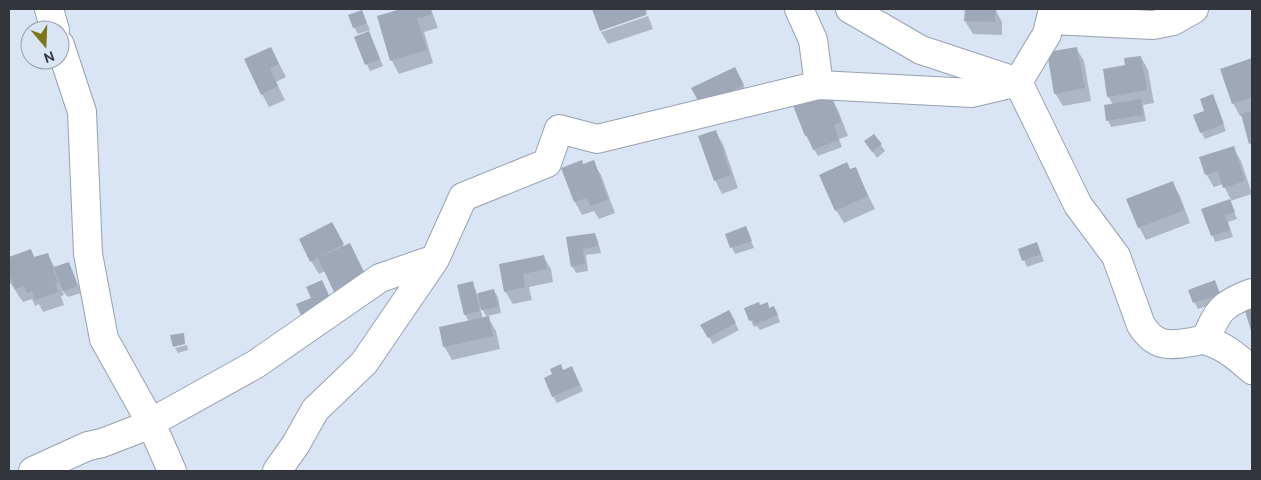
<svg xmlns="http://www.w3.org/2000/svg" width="1261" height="480" viewBox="0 0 1261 480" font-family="Ubuntu,sans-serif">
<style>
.shadow{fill:#0003;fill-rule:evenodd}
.building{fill:#9ea8b8}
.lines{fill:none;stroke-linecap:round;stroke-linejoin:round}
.minor-casing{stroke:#97a1b0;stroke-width:30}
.minor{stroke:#fff;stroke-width:28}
</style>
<rect width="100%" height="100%" fill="#d9e4f5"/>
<path class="shadow" d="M406,9H431L438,28L424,32L433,63L399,74L392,61L378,17Z
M593,9H646L647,14L601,30V32Z
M966,9H995L1002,22V35L973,34L965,21Z
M1138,9H1188L1144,25Z
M362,12L370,30L358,34L354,27Z
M648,16L653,29L608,44L601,32Z
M355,38L372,39L383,66L370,71Z
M271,48L286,77L276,82L285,100L269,107L262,94Z
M1076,48L1084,61L1091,101L1063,106L1055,93Z
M1141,57L1148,70L1154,103L1143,105L1146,121L1111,127L1108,121L1113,105L1108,96Z
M1252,59V146L1242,116H1240L1233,103L1221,70Z
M734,68L750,98L709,118Z
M1212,96L1226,131L1205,139L1201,132L1205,111Z
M831,97L838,110L848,136L839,139L842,147L818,156L806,136L794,104Z
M715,131L723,144L738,188L722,194L715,180Z
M874,136L885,151L877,158L870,148Z
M1233,148L1241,161L1252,194L1230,201L1237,219L1228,222L1233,237L1215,242L1203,209L1231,200L1223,184L1214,187L1206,174Z
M593,162L601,175L615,213L599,219L594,211L582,215L575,202L583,166Z
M855,169L875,209L844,223L836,210L851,171Z
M1172,183L1180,196L1190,223L1146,240L1139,227Z
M746,228L754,248L735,254L726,235Z
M595,234L598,241L601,253L586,255L588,271L576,273L572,266L568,238Z
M339,237L344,247L325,271L319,274L311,261Z
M1037,244L1044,261L1027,267L1024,260Z
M31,251L35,258L47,254L55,268L72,270L81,293L68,297L62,290L64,295L61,296L64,305L43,312L39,304L35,306L32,299L23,302L9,281V258Z
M543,256L551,269L553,282L529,287L532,300L513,304L505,291L500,265Z
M1214,281L1223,300L1198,309L1189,291Z
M472,282L477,294L494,291L498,297L501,313L487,316L496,331L500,349L452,360L444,346L469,322L465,314ZM480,307H481L487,318L483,319Z
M767,304L770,309L777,314L780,322L760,330L757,326L754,327L751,321L760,306Z
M728,311L739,330L713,344L702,325Z
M187,345L188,350L178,353L175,348Z
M575,374L583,391L557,403L553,396Z"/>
<path class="building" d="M401,9H430L432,14L417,19L427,50L390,61L377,16Z
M592,9H644L646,15L600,31Z
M965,9H996L995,22L964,21Z
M362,10L367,23L353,28L348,15Z
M369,31L380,59L365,65L354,37Z
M271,47L279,64L270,68L278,86L261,95L244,59Z
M1077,47L1085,88L1054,94L1047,52Z
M1141,56L1147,90L1107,97L1103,69L1125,65L1124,58Z
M1252,58V97L1232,104L1220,69Z
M735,67L744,85L701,106L691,88Z
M1213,94L1224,124L1200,133L1193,115L1204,111L1200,99Z
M831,95L841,122L834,125L839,140L813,150L807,135L805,136L792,103Z
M1141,99L1143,115L1106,121L1104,105Z
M1252,111V143L1249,144L1241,114Z
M716,130L731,175L714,181L698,136Z
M874,134L882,144L872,152L864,141Z
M1234,146L1245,181L1223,188L1218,171L1205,175L1199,157Z
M582,160L583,164L594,160L608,200L590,206L587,198L574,202L561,168Z
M847,162L850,169L856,167L868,196L835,211L819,175Z
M1173,181L1184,210L1138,228L1126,199Z
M1230,199L1235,212L1225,215L1230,230L1211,236L1201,209Z
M332,222L344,244L310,262L299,239Z
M746,226L752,241L730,248L725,234Z
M595,233L598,246L583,249L585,264L571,267L566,237Z
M1037,242L1041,254L1022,261L1018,249Z
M350,243L368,280L336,296L318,258Z
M31,249L34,257L48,253L58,282L55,283L58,292L35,300L32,291L27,293L24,286L15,289L10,276L9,277V257Z
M544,255L547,269L523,274L525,287L504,292L499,264Z
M69,262L78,286L63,291L54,267Z
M322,280L334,306L303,320L296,304L311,298L306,287Z
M1215,280L1220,294L1193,303L1188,290Z
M473,281L480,311L464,315L457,285Z
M494,289L498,307L481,310L478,293Z
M759,302L760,305L768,302L769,308L774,306L778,315L755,324L753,320L749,321L744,308Z
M1252,309V334L1245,311Z
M729,310L736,323L708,338L700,325Z
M489,316L493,336L443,347L439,327Z
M184,333L185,344L173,347L170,335Z
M561,364L563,370L572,366L580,385L552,397L544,378L552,374L550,369Z"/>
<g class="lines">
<defs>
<path id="minor" d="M49,9L55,30
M799,9L813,40L819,85
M850,9L921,50L1018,82L1078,205L1116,256L1141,325C1155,347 1168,346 1192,342C1197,341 1202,339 1207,341C1225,346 1238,358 1252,370
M1052,20L1153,25L1173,21L1194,9
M60,45L82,112L88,254L104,339L151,423L172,471
M1205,340C1218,311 1221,304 1252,293
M33,471L88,446L102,443L141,428L256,364L380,278L435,259L463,197L547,163L559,129L597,139L819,85L972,93L1018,82L1047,34L1053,9
M277,471L296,444L315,410L364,363L435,259"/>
</defs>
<use href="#minor" class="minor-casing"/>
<use href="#minor" class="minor"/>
</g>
<rect width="1261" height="480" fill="none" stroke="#32363c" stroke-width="20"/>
<g transform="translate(45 45) rotate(161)"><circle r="24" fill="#d9e4f5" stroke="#969eab"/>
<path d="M0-4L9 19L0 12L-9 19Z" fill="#7f761a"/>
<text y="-8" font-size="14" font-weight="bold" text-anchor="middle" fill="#32363c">N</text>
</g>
</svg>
